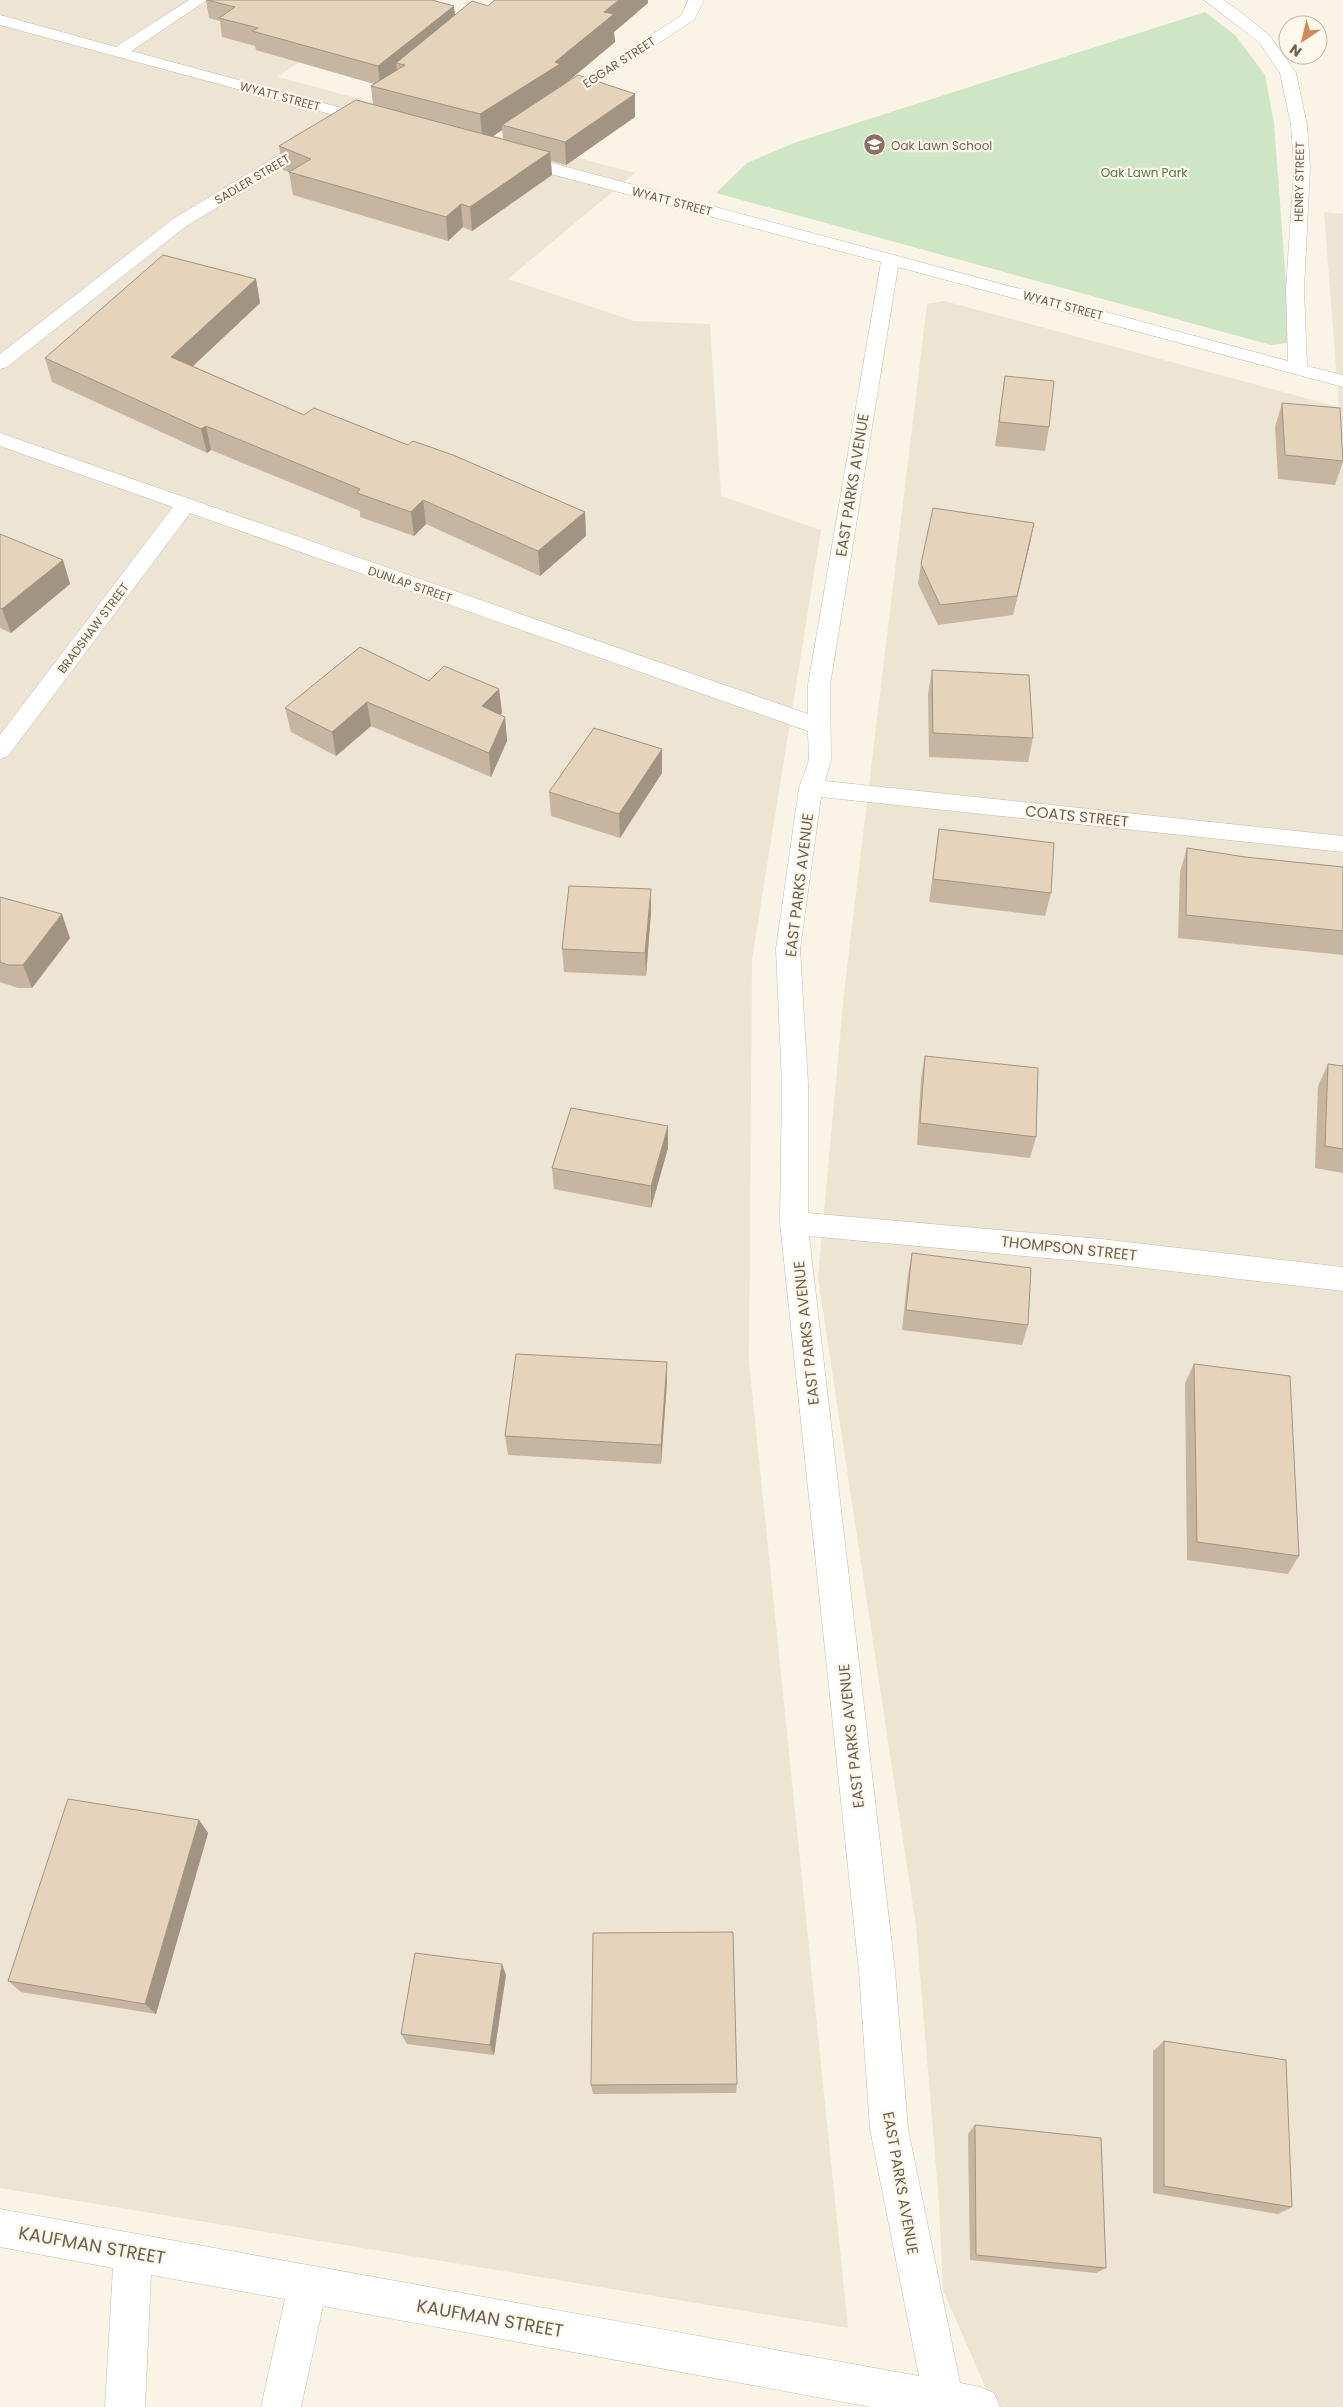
<svg xmlns="http://www.w3.org/2000/svg" width="1343" height="2407" viewBox="0 0 1343 2407" font-family="Poppins,sans-serif">
<style>
.residential{fill:#ede4d3}
.green{fill:#cee5c6}
.lines{fill:none;stroke-linecap:round;stroke-linejoin:round}
.minor-casing{stroke:#c7bbab;stroke-width:1}
.minor{fill:#fff;fill-rule:evenodd}
.wall{fill:#c6b5a1;fill-rule:evenodd}
.shaded-wall{fill:#a19483}
.building{fill:#e6d3bb;stroke:#a19483}
.labels{text-anchor:middle;dominant-baseline:central;stroke-width:4.5;stroke-linejoin:round;paint-order:stroke}
.far-street-label{font-size:12px;fill:#6f5e4e;stroke:#fdf8eb}
.far-education-label{font-size:12px;fill:#785e54;stroke:#fdf8eb;text-anchor:start}
.far-park-label{font-size:12px;fill:#51794a;stroke:#fdf8eb}
.street-label{font-size:15px;fill:#6f5e4e;stroke:#fdf8eb}
.near-street-label{font-size:18px;fill:#6f5e4e;stroke:#fdf8eb}
</style>
<rect width="100%" height="100%" fill="#f9f4e5"/>
<path class="residential" d="M0,0H386L278,77L635,173L508,279L634,321L710,324L721,496L821,530L752,959L749,1362L848,2328L0,2188Z
M1324,212L1343,214V2407H994L943,2290L939,2203L916,1926L818,1278L844,993L927,304L944,301L1339,407Z"/>
<path class="green" d="M1205,12L1235,35L1265,75L1274,123L1290,337L1287,343L1271,345L716,193L747,163L794,143Z"/>
<g class="lines">
<defs>
<path id="minor" d="M189,0H207L131,51L379,118L381,121L379,124H367L0,25V15L116,47Z
M688,0H704L694,20L567,103H555L553,100L555,97L682,15Z
M1204,0H1223L1237,9L1270,36L1296,73L1307,125L1310,167L1304,290L1307,366L1343,375V387L898,267L830,685L831,760L825,781L1343,836V852L821,797L800,949L808,1084V1213L1101,1239L1343,1267V1291L1101,1263L809,1236L895,1971L908,2129L960,2383L980,2387L994,2393L1000,2407H871L323,2306L301,2407H261L285,2299L151,2275L145,2407H105L113,2268L0,2247V2209L919,2376L870,2129L859,1971L780,1223L782,1084L776,949L799,788L809,760L808,731L190,513L8,756L0,759V735L173,507L0,446V433L808,714V685L881,262L510,163L508,159L510,155H522L1288,361L1286,290L1294,167L1291,125L1280,73L1259,42Z
M313,137L319,138L321,142L319,146L185,227L7,367L0,369V354L173,219L307,138Z"/>
</defs>
<use href="#minor" class="minor-casing"/>
<use href="#minor" class="minor"/>
</g>
<path class="wall" d="M206,0H432L455,15L488,6L648,3L614,32L615,42L564,85L635,94V117L566,165L551,161L552,175L472,231L463,227L448,241L293,195L289,172L283,170L279,146L373,105L371,86L374,84L256,50L255,46L222,37L220,21L209,18ZM502,130L503,139L493,136Z
M256,279L260,303L193,366L304,415L408,445L585,512L586,536L540,576L426,524L414,536L360,517V511L211,450L207,453L52,382L45,358Z
M1005,376L1049,427L1045,451L995,446Z
M1282,403L1343,457V462L1335,485L1278,479L1275,427Z
M1034,523L1030,543L1013,615L938,625L918,584L921,564Z
M0,534L63,560L70,584L11,633L0,628Z
M932,670L1033,738L1028,762L929,757L928,694Z
M429,681L499,689L502,713L500,715L505,717L507,741L491,777L371,726L336,756L291,732L285,708Z
M662,749V773L620,838L551,816L549,792Z
M939,829L1051,893L1045,916L929,902Z
M1187,848L1245,857L1343,867V955L1178,938L1180,872Z
M0,897L70,938L32,988H18L0,982Z
M651,912L646,976L564,972L562,949Z
M925,1056L1036,1137L1030,1158L917,1145L921,1079Z
M1328,1064L1343,1066V1173L1315,1168L1318,1086Z
M668,1148L651,1208L554,1189L552,1168Z
M912,1253L1028,1325L1022,1345L902,1330L908,1274Z
M1194,1364L1299,1556L1288,1574L1187,1560L1185,1383Z
M667,1382L661,1464L508,1455L505,1436Z
M199,1820L208,1833L156,2014L21,1992L8,1981Z
M506,1975L494,2055L407,2044L401,2034Z
M1164,2041L1292,2207L1278,2214L1153,2193V2051Z
M737,2084L736,2093L593,2094L591,2085Z
M975,2125L1106,2268L1096,2273L970,2260L968,2134Z"/>
<path class="shaded-wall" d="M619,0H648V3L614,32L615,42L561,87L502,125V130L483,143L480,114L555,62L604,12Z
M454,6L456,24L396,63L397,72L380,86L378,66Z
M635,94V117L566,165L565,142Z
M550,152L552,175L472,231L470,207Z
M461,204L463,227L448,241L446,217Z
M256,279L260,303L177,381L171,357Z
M206,426L211,450L207,453L201,429Z
M423,500L426,524L414,536L411,512Z
M585,512L586,536L540,576L538,551Z
M1034,523L1030,543L1013,615L1017,596Z
M63,560L70,584L11,633L2,609Z
M499,689L502,713L484,730L482,706Z
M367,702L371,726L336,756L332,732Z
M505,717L507,741L491,777L489,753Z
M662,749V773L620,838L619,814Z
M651,889V912L646,976L645,953Z
M62,914L70,938L32,988L23,965Z
M668,1126V1148L651,1208V1186Z
M667,1362V1382L661,1464V1445Z
M199,1820L208,1833L156,2014L145,2004Z
M502,1964L506,1975L494,2055L490,2045Z"/>
<path class="building" d="M207,0H432L454,6L378,66L252,31L258,28L219,18L235,7Z
M495,0H619L604,12L614,14L555,62L560,64L480,114L371,86L405,65L396,63L472,1L488,6Z
M578,75L635,94L565,142L502,125Z
M356,100L550,152L470,207L461,204L446,217L289,172L311,159L279,146Z
M163,255L256,279L171,357L304,415L314,408L408,445L413,441L453,455L585,512L538,551L423,500L411,512L357,493L360,489L206,426L201,429L45,358Z
M1005,376L1054,381L1049,427L999,422Z
M1282,403L1340,408L1343,461L1285,455Z
M933,508L1034,523L1017,596L940,605L921,564Z
M0,534L63,560L2,609L0,608Z
M360,647L429,681L444,666L499,689L482,706L505,717L489,753L367,702L332,732L285,708Z
M932,670L1029,675L1033,738L933,733Z
M594,728L662,749L619,814L549,792Z
M939,829L1054,843L1051,893L933,879Z
M1187,848L1245,857L1343,867V931L1186,915Z
M569,886L651,889L645,953L562,949Z
M0,897L62,914L23,965H8L0,962Z
M925,1056L1038,1068L1036,1137L920,1123Z
M1328,1064L1343,1066V1149L1325,1146Z
M571,1108L668,1126L651,1186L552,1168Z
M912,1253L1031,1268L1028,1325L906,1310Z
M516,1354L667,1362L661,1445L505,1436Z
M1194,1364L1290,1376L1299,1556L1197,1542Z
M68,1799L199,1820L145,2004L8,1981Z
M733,1932L737,2084L591,2085L593,1933Z
M415,1953L502,1964L490,2045L401,2034Z
M1164,2041L1286,2060L1292,2207L1164,2186Z
M975,2125L1101,2138L1106,2268L976,2255Z"/>
<defs>
<symbol id="school-disc" viewBox="-11 -11 22 22"><circle r="9.5" fill="#8d6e63" stroke="#fdf8eb"/><path d="M0-5L7-2L0 1L-7-2ZM-4 1L0 2.5L4 1V4Q0 6-4 4Z" fill="#fff"/></symbol>
</defs>
<g fill-rule="evenodd">
<use href="#school-disc" x="862" y="132" width="25" height="25"/>
</g>
<g class="labels">
<g class="far-street-label">
<text transform="translate(619 62) rotate(-33)">EGGAR STREET</text>
<text transform="translate(280 96) rotate(15)">WYATT STREET</text>
<text transform="translate(252 179) rotate(-31)">SADLER STREET</text>
<text transform="translate(1299 182) rotate(-89)">HENRY STREET</text>
<text transform="translate(672 201) rotate(15)">WYATT STREET</text>
<text transform="translate(1063 305) rotate(15)">WYATT STREET</text>
<text transform="translate(410 584) rotate(19)">DUNLAP STREET</text>
<text transform="translate(93 628) rotate(-53)">BRADSHAW STREET</text>
</g>
<g class="far-education-label">
<text x="891" y="145">Oak Lawn School</text>
</g>
<g class="far-park-label">
<text x="1144" y="172">Oak Lawn Park</text>
</g>
<g class="street-label">
<text transform="translate(852 485) rotate(-81)">EAST PARKS AVENUE</text>
<text transform="translate(1077 816) rotate(6)">COATS STREET</text>
<text transform="translate(799 885) rotate(-83)">EAST PARKS AVENUE</text>
<text transform="translate(1069 1248) rotate(6)">THOMPSON STREET</text>
<text transform="translate(806 1333) rotate(-96)">EAST PARKS AVENUE</text>
<text transform="translate(851 1736) rotate(-96)">EAST PARKS AVENUE</text>
<text transform="translate(901 2183) rotate(80)">EAST PARKS AVENUE</text>
</g>
<g class="near-street-label">
<text transform="translate(92 2245) rotate(10)">KAUFMAN STREET</text>
<text transform="translate(490 2318) rotate(10)">KAUFMAN STREET</text>
</g>
</g>
<g transform="translate(1303 40) rotate(215)"><circle r="24" fill="#fdf8eb" stroke="#c4baac"/>
<path d="M0-4L9 19L0 12L-9 19Z" fill="#d48759"/>
<text y="-8" font-size="14" font-weight="bold" text-anchor="middle" fill="#6f5e4e">N</text>
</g>
</svg>
